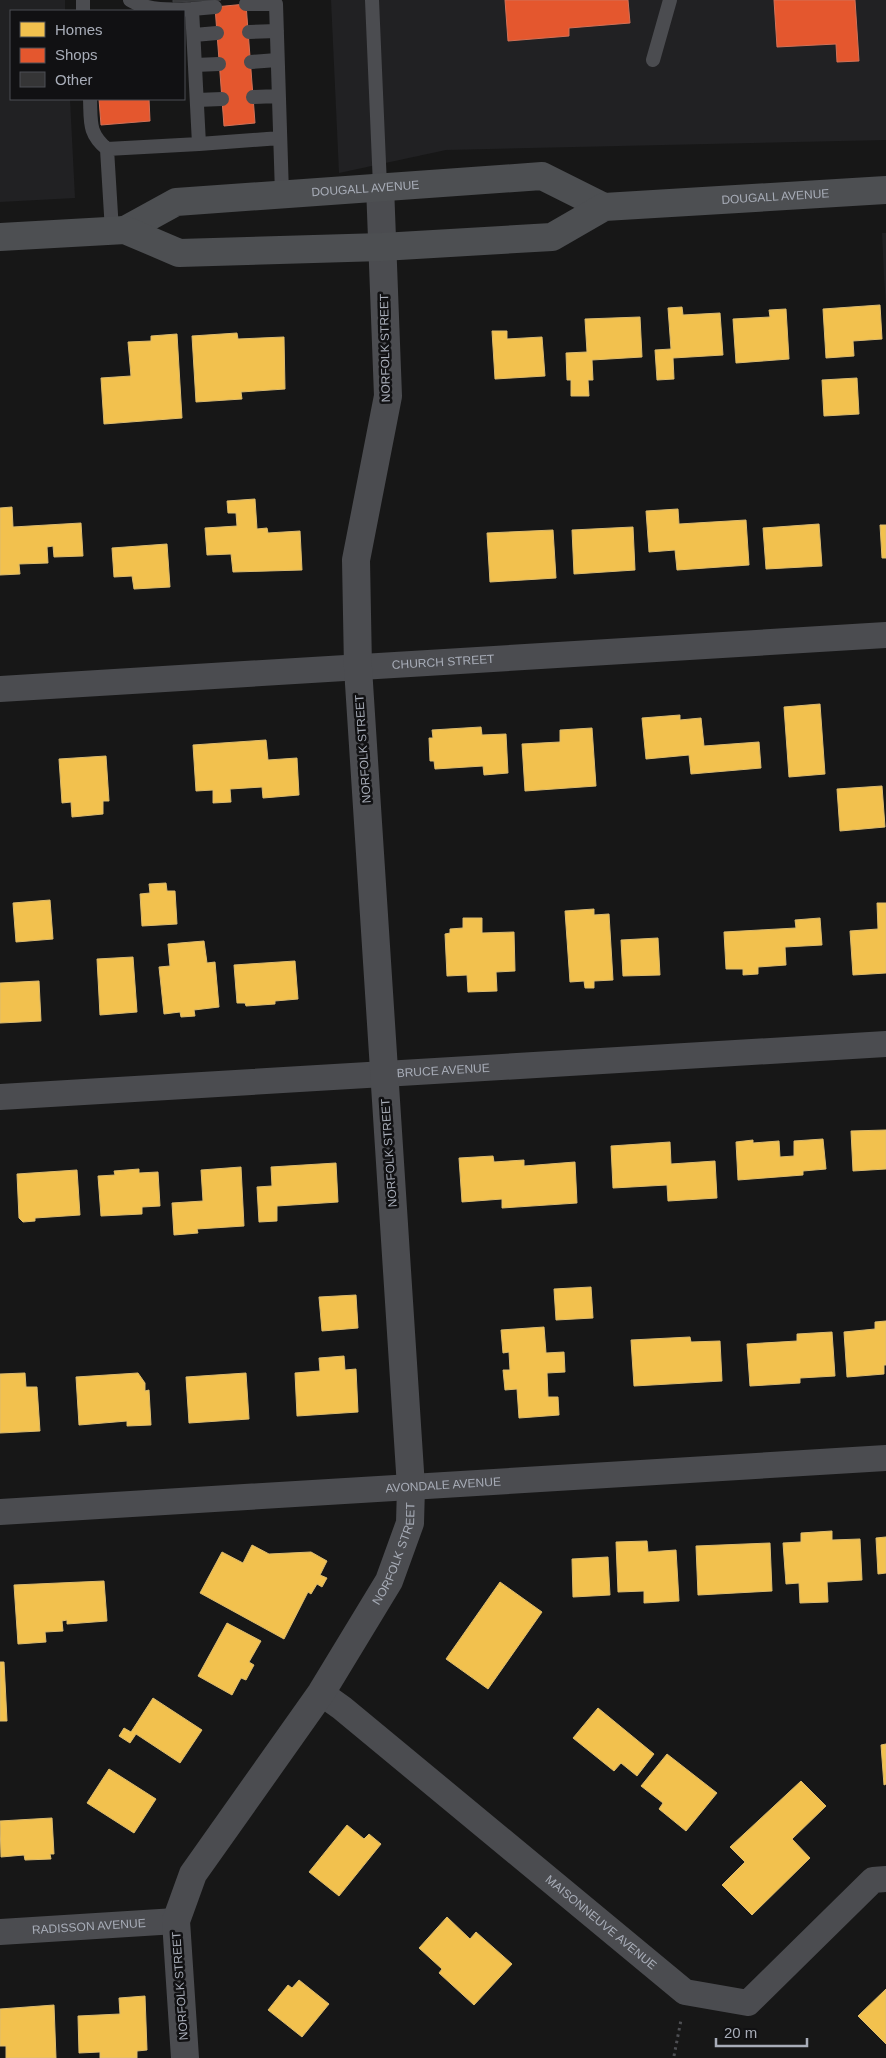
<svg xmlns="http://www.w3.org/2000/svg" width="886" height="2058" viewBox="0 0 886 2058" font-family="Arial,sans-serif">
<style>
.built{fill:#212123}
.homes{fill:#f2c14e;stroke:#dcbb6e}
.shops{fill:#e4572e;stroke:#d27157}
.building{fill:#353536;stroke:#3f4043}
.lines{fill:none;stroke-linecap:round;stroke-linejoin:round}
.path{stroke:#4d4e52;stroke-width:3;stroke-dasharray:2.5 4;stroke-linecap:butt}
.service{stroke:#4b4c50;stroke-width:14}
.minor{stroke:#4b4c50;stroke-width:26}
.tertiary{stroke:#4b4c50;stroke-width:28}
.primary{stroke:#4d4f52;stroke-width:28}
.labels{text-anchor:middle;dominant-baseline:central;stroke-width:5;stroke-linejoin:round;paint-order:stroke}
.street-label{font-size:12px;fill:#a8adb8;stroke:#111113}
</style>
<rect width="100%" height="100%" fill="#171717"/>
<path class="built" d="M0,0H65V11H11V99H70L75,198L0,202Z
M331,0H886V140L446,150L339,173Z
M882,233H886V305L884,276Z"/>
<path class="homes" d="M880,305L882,339L853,341L854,356L826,358L823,309Z
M682,307L683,315L720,313L723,355L673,358L674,379L657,380L655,350L671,349L668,308Z
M786,309L789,359L736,363L733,319L770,317L769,310Z
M640,317L642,357L592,360L593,380H588L589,396H571V380H567L566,353L587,352L585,319Z
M492,331H507V339L542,337L545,376L495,379Z
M237,333L238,339L284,337L285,389L241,392L242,399L196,402L192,336Z
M177,334L182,418L104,424L101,378L131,376L128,342L151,341V336Z
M857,378L859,414L824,416L822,380Z
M255,499L257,529L267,528L268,533L300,531L302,570L233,572L231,554L207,555L205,528L237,526L236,513H228L227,501Z
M12,507L13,527L81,523L83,556L54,557L53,546L47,547L48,563L19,564L20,574L0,575V508Z
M678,509L679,524L746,520L749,565L677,570L675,550L649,552L646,511Z
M819,524L822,566L766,569L763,528Z
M880,525H886V558H882Z
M633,527L635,570L574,574L572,530Z
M553,530L556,578L490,582L487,533Z
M167,544L170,587L134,589L132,576L114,577L112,548Z
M820,704L825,774L789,777L784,707Z
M680,715V720L701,718L704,746L759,742L761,768L691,774L689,755L646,759L642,718Z
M481,727L482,735L506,734L508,773L484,775L483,766L435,769L434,761H430L429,738H433L432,730Z
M592,728L596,786L525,791L522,744L560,742V730Z
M266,740L268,760L297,758L299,795L263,798L262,787L230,789L231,802L213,803V790L196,791L193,745Z
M106,756L109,801H103V814L72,817L71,802L62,803L59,759Z
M882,786L885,827L840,831L837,789Z
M166,883L167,891H175L177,924L142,926L140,894L150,893L149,884Z
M50,900L53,939L16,942L13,903Z
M877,903H886V973L853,975L850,931L878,929Z
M594,909V915L609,914L613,980L594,981V988H585L584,981L570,982L565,911Z
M463,918H482V933L514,932L515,971L496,972L497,991L468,992L467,975L447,976L445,934L450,933V929L463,928Z
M820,918L822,945L785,947L786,965L758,967V974L743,975V969H726L724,932L796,928L795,920Z
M658,938L660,975L623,976L621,940Z
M204,941L207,963L215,962L219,1007L194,1010L195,1016L181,1017L180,1012L164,1014L159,967L170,966L168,944Z
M133,957L137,1012L100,1015L97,959Z
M295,961L298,999L275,1001V1004L246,1006L245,1003H237L234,965Z
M39,981L41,1021L0,1023V983Z
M886,1130V1169L853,1171L851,1131Z
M823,1139L826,1169L803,1171V1175L738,1180L736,1142L753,1140V1143L779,1141L780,1157L794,1156V1141Z
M670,1142L671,1164L715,1161L717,1198L668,1201L667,1185L613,1188L611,1146Z
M493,1156L494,1162L524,1160V1166L575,1162L577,1203L502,1208V1199L462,1202L459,1158Z
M336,1163L338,1202L277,1206V1221L259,1222L257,1187L272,1186L271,1167Z
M241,1167L244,1226L197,1229L198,1233L174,1235L172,1203L203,1201L201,1170Z
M139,1169V1173L158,1172L160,1206L142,1207V1214L101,1216L98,1176L115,1175L114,1171Z
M77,1170L80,1215L35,1218V1221L23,1222L19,1218L17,1174Z
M591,1287L593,1318L556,1320L554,1289Z
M356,1295L358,1328L322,1331L319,1297Z
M886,1321V1365H884V1374L847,1377L844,1332L875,1329V1322Z
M544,1327L546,1353L564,1352L565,1372L547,1373L548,1397H558L559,1415L519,1418L517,1389L505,1390L503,1370H510L509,1352L503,1353L501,1330Z
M832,1332L835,1376L800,1378V1383L750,1386L747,1344L797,1341V1334Z
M690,1337L691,1342L720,1341L722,1381L634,1386L631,1340Z
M344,1356L345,1370L356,1369L358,1412L297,1416L295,1373L320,1371L319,1358Z
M25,1373L26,1387H37L40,1431L0,1433V1374Z
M138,1373L145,1383V1391L149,1390L151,1425L127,1426V1421L79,1425L76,1377Z
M246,1373L249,1419L189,1423L186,1377Z
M832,1531V1540L860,1539L862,1580L827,1582L828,1602L800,1603L799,1583L786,1584L783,1543L801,1542V1533Z
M886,1537V1573L878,1574L876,1538Z
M647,1541L648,1552L676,1550L679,1601L644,1603V1591L618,1592L616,1542Z
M770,1543L772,1591L698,1595L696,1546Z
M252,1545L269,1554L311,1552L327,1561L320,1575L327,1578L322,1587L317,1584L311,1594L308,1592L284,1639L200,1593L222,1552L243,1563Z
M608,1557L610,1595L573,1597L572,1559Z
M104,1581L107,1621L67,1624V1620L62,1621L63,1631L45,1632L46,1642L18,1644L14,1585Z
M500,1582L542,1612L488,1689L446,1659Z
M227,1623L261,1641L249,1662L254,1665L246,1680L241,1678L232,1695L198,1676Z
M0,1662H4L7,1721H0Z
M153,1698L202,1730L180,1763L136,1734L130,1743L119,1736L124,1728L131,1732Z
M598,1708L654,1754L637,1776L621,1763L614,1771L573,1738Z
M886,1744V1784L884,1785L881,1745Z
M667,1754L717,1793L686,1831L659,1809L663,1803L641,1786Z
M109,1769L156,1799L134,1833L87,1803Z
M801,1781L826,1806L792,1839L810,1858L752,1915L722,1885L745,1862L730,1847Z
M52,1818L54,1854H50L51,1859L25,1860L24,1855L1,1857L0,1821Z
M347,1825L364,1839L369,1834L381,1844L339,1896L309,1872Z
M447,1917L470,1939L476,1932L512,1964L474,2005L439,1973L442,1969L419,1948Z
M299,1980L329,2004L302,2037L268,2010L288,1985L292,1988Z
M886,1989V2044L858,2016Z
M145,1996L147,2050L137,2051V2058H100V2052L79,2053L78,2016L120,2014L119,1998Z
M54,2005L56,2058H6V2046H0V2009Z"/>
<path class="shops" d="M505,0H628L630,23L569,28V36L508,41Z
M774,0H855L859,61L837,62L836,44L777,47Z
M246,4L255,123L224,126L215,7Z
M99,99H149L150,121L101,125Z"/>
<path class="building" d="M173,0H221L173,2Z"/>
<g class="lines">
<path class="path" d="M674,2056L681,2020"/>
<path class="service" d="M83,0V11
M130,0C148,11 171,10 192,9
M372,0L380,186
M246,4H276L282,194
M215,7L192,9L199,144L280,138
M249,32L277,31
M194,35L217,33
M653,60L670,0
M251,62L277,60
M195,65L219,64
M253,97L278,96
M90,99C91,122 88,133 107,149
M197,100L222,99
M112,231L107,149L199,144"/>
<g class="minor">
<path id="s1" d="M0,689L886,635"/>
<path id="s2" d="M0,1097L886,1044"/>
<path id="s3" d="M0,1512L886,1458"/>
<path id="s4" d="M321,1693L342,1708L685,1992L748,2003L873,1880L886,1879"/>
<path id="s5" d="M0,1932L176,1921"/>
</g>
<path class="tertiary" id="s6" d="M185,2058L176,1921L193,1874L321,1693L389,1581L410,1523L411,1487L358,668L356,560L388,396L380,186"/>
<g class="primary">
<path id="s7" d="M125,230L176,202L542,176L604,207"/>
<path id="s8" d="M0,237L125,230L179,253L382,247L552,237L604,207L886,190"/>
</g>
</g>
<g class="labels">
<g class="street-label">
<text stroke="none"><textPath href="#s7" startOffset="248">DOUGALL AVENUE</textPath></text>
<text stroke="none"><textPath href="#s8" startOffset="789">DOUGALL AVENUE</textPath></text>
<text transform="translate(385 348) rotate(-91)">NORFOLK STREET</text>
<text stroke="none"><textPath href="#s1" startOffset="444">CHURCH STREET</textPath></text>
<text transform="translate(363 749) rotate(-94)">NORFOLK STREET</text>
<text stroke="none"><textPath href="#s2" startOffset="444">BRUCE AVENUE</textPath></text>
<text transform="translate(389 1153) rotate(-94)">NORFOLK STREET</text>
<text stroke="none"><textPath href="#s3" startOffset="444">AVONDALE AVENUE</textPath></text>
<text stroke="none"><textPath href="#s6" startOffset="568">NORFOLK STREET</textPath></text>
<text stroke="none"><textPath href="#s4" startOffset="362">MAISONNEUVE AVENUE</textPath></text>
<text stroke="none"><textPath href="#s5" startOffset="89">RADISSON AVENUE</textPath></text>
<text transform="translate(180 1986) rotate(-94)">NORFOLK STREET</text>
</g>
</g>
<rect x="10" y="10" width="175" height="90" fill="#111113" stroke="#4d4f55"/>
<rect x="20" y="22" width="25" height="15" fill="#f2c14e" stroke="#4d4f55"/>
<text x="55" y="35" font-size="15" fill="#a8adb8">Homes</text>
<rect x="20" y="48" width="25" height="15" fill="#e4572e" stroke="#4d4f55"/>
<text x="55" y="60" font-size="15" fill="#a8adb8">Shops</text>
<rect x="20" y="72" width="25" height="15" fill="#353536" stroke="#4d4f55"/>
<text x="55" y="85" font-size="15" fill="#a8adb8">Other</text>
<path d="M716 2038v8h91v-8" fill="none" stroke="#a8adb8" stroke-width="2.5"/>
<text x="724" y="2038" font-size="15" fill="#a8adb8" stroke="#111113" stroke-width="4" paint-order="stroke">20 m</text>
</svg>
